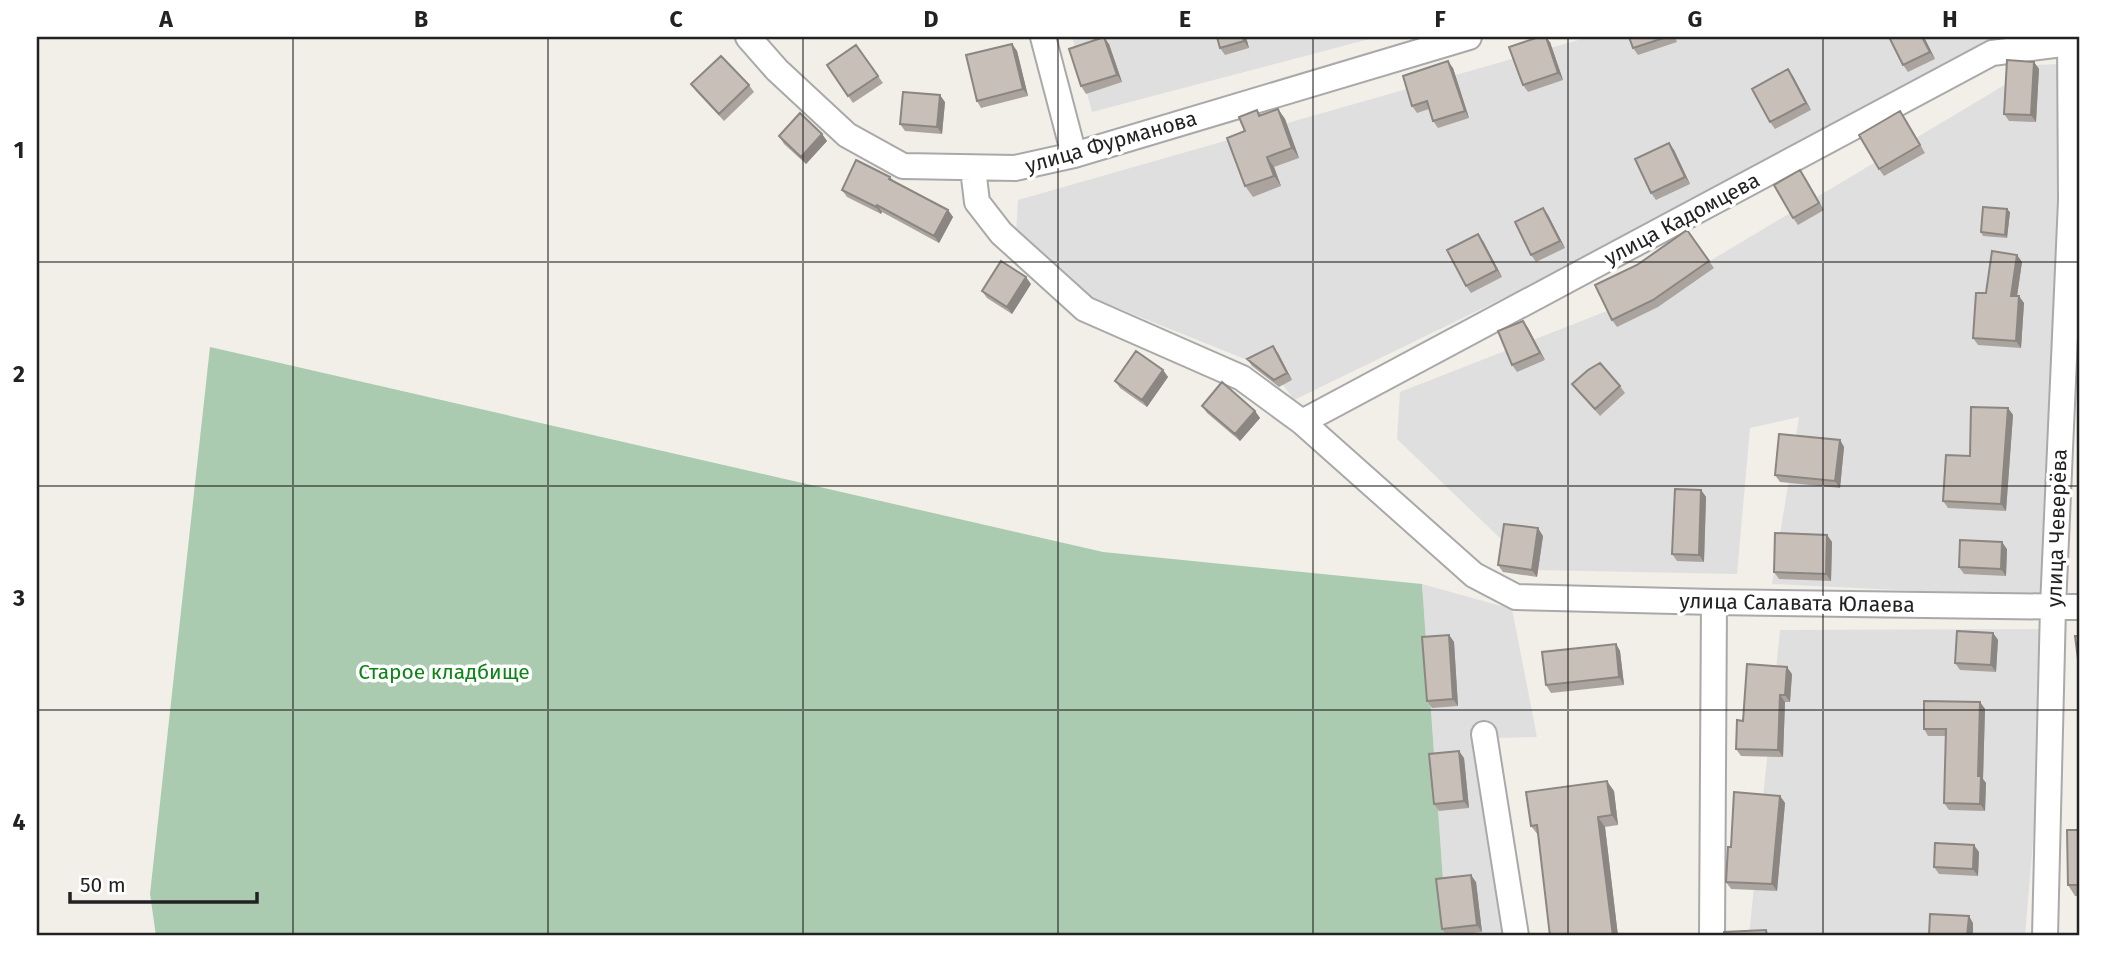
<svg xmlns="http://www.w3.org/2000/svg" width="2116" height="973" viewBox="0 0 2116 973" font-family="'Fira Sans',sans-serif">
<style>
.residential{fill:#e0dfdf}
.cemetery{fill:#aacbaf}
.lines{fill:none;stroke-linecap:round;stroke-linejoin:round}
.minor-casing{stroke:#a9a9a9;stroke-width:28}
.minor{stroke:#fff;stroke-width:24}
.wall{fill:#aba49e}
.shaded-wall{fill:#8b8681}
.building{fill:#c7bfb8;stroke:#8b8681;stroke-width:2}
.grid{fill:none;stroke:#222;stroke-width:2;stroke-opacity:0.55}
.labels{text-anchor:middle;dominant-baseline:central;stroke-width:7;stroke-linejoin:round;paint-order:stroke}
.street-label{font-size:21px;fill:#222;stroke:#fff}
.park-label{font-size:21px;fill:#0c8416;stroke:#fff}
.neatline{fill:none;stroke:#222;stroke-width:2.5}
.grid-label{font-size:23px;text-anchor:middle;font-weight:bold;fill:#222}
</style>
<rect width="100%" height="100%" fill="#f2efe9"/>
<path class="residential" d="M1072,37H1377L1092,112Z
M1589,37H2041L1294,400L1272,370L1093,298L1016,233L1018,200Z
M2078,63L2047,597L1772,584L1799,417L1750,428L1737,574L1533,570L1397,439L1400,392L1663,289L2038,65Z
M1422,584L1512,609L1537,737L1497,738L1522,936H1447Z
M2051,629L2025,936H1749L1780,630Z"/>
<path class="cemetery" d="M210,347L1103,552L1422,584L1447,936H156L150,894Z"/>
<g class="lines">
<defs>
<path id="minor" d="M748,37L777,70L847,135L903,166L1015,168L1074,155L1469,37
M1043,37L1074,155
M973,169L977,202L1001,233L1085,309L1242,378L1302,422L1474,575L1516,597L1714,602L2079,607
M1302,422L1992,53L2070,43
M1484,734L1516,936
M1712,936L1714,602
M2045,936L2053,607L2071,201L2070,37"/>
</defs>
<use href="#minor" class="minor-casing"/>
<use href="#minor" class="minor"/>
</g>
<path class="wall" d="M1246,37L1249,48L1225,55L1220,48Z
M1629,37H1675L1677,42L1638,55L1633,48Z
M1889,37H1924L1935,59L1908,72L1903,65Z
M1550,42L1563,80L1528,92L1523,85Z
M1012,44L1017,51L1028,96L981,108L977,101Z
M1109,44L1122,82L1086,94L1081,86Z
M856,45L883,83L853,103L827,65Z
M2034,62L2039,69L2036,122L2009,121L2004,114Z
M1453,68L1469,118L1438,128L1433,121L1429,109L1417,113L1412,106Z
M1788,69L1811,110L1775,129L1770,122Z
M691,84L749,85L754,92L724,121L696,91Z
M945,102L942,134L905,131L900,124Z
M1278,109L1285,119L1299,158L1274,167L1281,186L1253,197L1245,186V131L1257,110L1261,115Z
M1905,118L1925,153L1884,176L1879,169Z
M822,134L827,141L806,164L784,144L779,136Z
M1674,150L1690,184L1656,200L1651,193Z
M890,177L894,181L948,210L953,217L939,243L882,212L881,214L847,197L842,190Z
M1805,177L1824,210L1798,225L1793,218Z
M1543,208L1548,215L1565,248L1536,262L1531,255Z
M2010,212L2007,238L1983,236L1981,232Z
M1687,230L1714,268L1658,307L1617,327L1612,320L1637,265Z
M1483,241L1502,277L1471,293L1466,286Z
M2017,255L2022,262L2017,296L2024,303L2021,348L1978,345L1973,338L1986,293Z
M1031,284L1012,314L987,298L982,291Z
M1523,321L1528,328L1545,360L1517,372L1512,365Z
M1278,353L1292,380L1279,387L1252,366L1247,359Z
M1163,370L1168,377L1147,407L1120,388L1115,381Z
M1572,384L1620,386L1625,393L1600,416Z
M1202,406L1255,411L1260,418L1240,441L1207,413Z
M2008,408L2013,415L2006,511L1948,508L1943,501Z
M1840,440L1844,447L1840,488L1780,482L1775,475Z
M1701,490L1706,497L1704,562L1677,561L1672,554Z
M1827,535L1832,542L1831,581L1779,579L1774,572Z
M1543,536L1537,577L1503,572L1498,565Z
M2007,549L2006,576L1964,574L1959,567Z
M1993,633L1998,640L1996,672L1960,670L1955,663Z
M1449,635L1454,642L1458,706L1432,708L1427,701Z
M1616,644L1620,651L1624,685L1551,693L1546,685Z
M1792,674L1790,702H1785L1783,757L1741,756L1736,749L1743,721Z
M1980,702L1985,709L1983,779L1986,783L1985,811L1949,810L1944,803L1946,736H1928L1924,729Z
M1464,758L1469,808L1439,811L1434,804Z
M1614,791L1618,825L1605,827L1618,936H1550L1538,835L1531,826Z
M1780,796L1785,803L1777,891L1731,889L1726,882Z
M2079,830V896H2075L2068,885Z
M1979,852L1978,876L1939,874L1934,867Z
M1476,882L1482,932L1447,936L1442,929Z"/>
<path class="shaded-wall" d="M1104,37L1109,44L1122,82L1117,75Z
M1243,37H1246L1249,48L1244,41Z
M1546,37L1550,42L1563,80L1558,73Z
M1922,37H1924L1935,59L1930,52Z
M1012,44L1017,51L1028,96L1023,89Z
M1448,61L1453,68L1469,118L1465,111Z
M2034,62L2039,69L2036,122L2031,115Z
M1788,69L1793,76L1811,110L1806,103Z
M940,95L945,102L942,134L937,127Z
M1278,109L1285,119L1299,158L1292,148Z
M822,134L827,141L806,164L801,157Z
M1669,143L1674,150L1690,184L1685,177Z
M1267,157L1274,167L1281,186L1274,176Z
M877,205L882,212L881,214L876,207Z
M1543,208L1548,215L1565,248L1560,241Z
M2007,209L2010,212L2007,238L2005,235Z
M948,210L953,217L939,243L934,236Z
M1478,234L1483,241L1502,277L1497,270Z
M2017,255L2022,262L2016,303L2011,296Z
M1026,277L1031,284L1012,314L1007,307Z
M2019,296L2024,303L2021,348L2016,341Z
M1523,321L1528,328L1545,360L1540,353Z
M1273,346L1278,353L1292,380L1287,373Z
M1163,370L1168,377L1147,407L1142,400Z
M2008,408L2013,415L2006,511L2001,504Z
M1255,411L1260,418L1240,441L1235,434Z
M1840,440L1844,447L1840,488L1835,481Z
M1701,490L1706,497L1704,562L1699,555Z
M1538,528L1543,536L1537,577L1532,570Z
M1827,535L1832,542L1831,581L1826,574Z
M2002,542L2007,549L2006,576L2001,569Z
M1993,633L1998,640L1996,672L1991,665Z
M1449,635L1454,642L1458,706L1453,699Z
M1616,644L1620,651L1624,685L1619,677Z
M1787,667L1792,674L1790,702L1785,695Z
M1780,695L1785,702L1783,757L1778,750Z
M1980,702L1985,709L1983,779L1986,783L1985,811L1980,804L1978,776Z
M1459,751L1464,758L1469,808L1464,801Z
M1607,781L1614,791L1618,825L1612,815Z
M1780,796L1785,803L1777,891L1772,884Z
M1598,817L1605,827L1618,936H1613Z
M1974,845L1979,852L1978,876L1973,869Z
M1471,875L1476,882L1482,932L1477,925Z
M1969,916L1973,923V936H1967Z"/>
<path class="building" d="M1104,37L1117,75L1081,86L1069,49Z
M1217,37H1243L1244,41L1220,48Z
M1539,37H1546L1558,73L1523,85L1509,47Z
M1629,37H1667L1633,48Z
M1889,37H1922L1930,52L1903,65Z
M1012,44L1023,89L977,101L966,55Z
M856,45L878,76L848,96L827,65Z
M721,56L749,85L719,114L691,84Z
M2007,60L2034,62L2031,115L2004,114Z
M1448,61L1465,111L1433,121L1427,101L1412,106L1403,76Z
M1788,69L1806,103L1770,122L1752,89Z
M903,92L940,95L937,127L900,124Z
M1278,109L1292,148L1267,157L1274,176L1245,186L1227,138L1245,131L1239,117L1257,110L1259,116Z
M1900,111L1920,145L1879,169L1859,135Z
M800,113L822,134L801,157L779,136Z
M1669,143L1685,177L1651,193L1635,159Z
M856,160L890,177L889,179L948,210L934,236L877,205L876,207L842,190Z
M1800,170L1819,203L1793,218L1774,185Z
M1983,207L2007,209L2005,235L1981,232Z
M1543,208L1560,241L1531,255L1515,222Z
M1687,230L1709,261L1653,300L1612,320L1595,285L1637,265Z
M1478,234L1497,270L1466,286L1447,250Z
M1992,251L2017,255L2011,296H2019L2016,341L1973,338L1976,293H1986Z
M1001,261L1026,277L1007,307L982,291Z
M1523,321L1540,353L1512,365L1498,331Z
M1273,346L1287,373L1274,380L1247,359Z
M1136,351L1163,370L1142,400L1115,381Z
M1600,363L1620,386L1595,409L1572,384L1588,370Z
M1222,382L1255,411L1235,434L1202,406Z
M1971,407L2008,408L2001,504L1943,501L1946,455L1970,456Z
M1779,434L1840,440L1835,481L1775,475Z
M1675,489L1701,490L1699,555L1672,554Z
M1504,524L1538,528L1532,570L1498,565Z
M1775,533L1827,535L1826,574L1774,572Z
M1960,540L2002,542L2001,569L1959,567Z
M1957,631L1993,633L1991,665L1955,663Z
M1449,635L1453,699L1427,701L1422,637Z
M2075,636H2079V658L2078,659Z
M1616,644L1619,677L1546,685L1542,652Z
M1747,664L1787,667L1785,695H1780L1778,750L1736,749L1737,720L1743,721Z
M1924,701L1980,702L1978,776H1981L1980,804L1944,803L1946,729H1924Z
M1459,751L1464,801L1434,804L1429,754Z
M1607,781L1612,815L1598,817L1613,936H1550L1537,825L1531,826L1526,792Z
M1734,792L1780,796L1772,884L1726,882L1728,847H1731Z
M2067,830H2079V885H2068Z
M1935,843L1974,845L1973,869L1934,867Z
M1471,875L1477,925L1442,929L1436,879Z
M1930,914L1969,916L1967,936H1929Z
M1766,930L1767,936H1724V932Z"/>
<path class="grid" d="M293,37V936M548,37V936M803,37V936M1058,37V936M1313,37V936M1568,37V936M1823,37V936M37,262H2079M37,486H2079M37,710H2079"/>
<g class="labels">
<g class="street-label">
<text transform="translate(1111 142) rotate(-16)">улица Фурманова</text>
<text transform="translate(1682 219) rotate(-28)">улица Кадомцева</text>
<text transform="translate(2057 528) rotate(-88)">улица Чеверёва</text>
<text transform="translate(1797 603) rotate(1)">улица Салавата Юлаева</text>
</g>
<g class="park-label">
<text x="444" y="672">Старое кладбище</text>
</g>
</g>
<rect width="2116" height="973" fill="none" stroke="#ffffff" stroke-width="77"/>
<path d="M70 892v10h187v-10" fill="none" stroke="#222222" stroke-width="3.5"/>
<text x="80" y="892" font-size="21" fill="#222222" stroke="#ffffff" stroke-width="5" paint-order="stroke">50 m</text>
<rect x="38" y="38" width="2040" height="896" class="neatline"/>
<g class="grid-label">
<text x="166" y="27">A</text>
<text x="421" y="27">B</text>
<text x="676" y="27">C</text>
<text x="931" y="27">D</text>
<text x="1185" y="27">E</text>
<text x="1440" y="27">F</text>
<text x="1695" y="27">G</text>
<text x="1950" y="27">H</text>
<text x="19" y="158">1</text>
<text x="19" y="382">2</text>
<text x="19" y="606">3</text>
<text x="19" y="830">4</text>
</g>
</svg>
